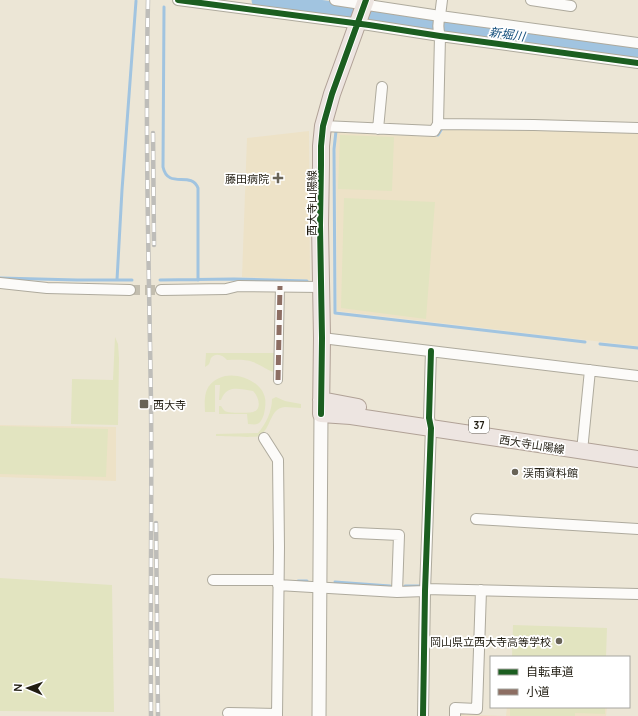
<svg xmlns="http://www.w3.org/2000/svg" width="638" height="716" viewBox="0 0 638 716" font-family="Manrope,'Noto Sans JP',sans-serif">
<style>
.built{fill:#ede2c7}
.green{fill:#e2e4c0}
.lines{fill:none;stroke-linecap:round;stroke-linejoin:round}
.stream{stroke:#a1c4e0;stroke-width:3}
.river{stroke:#a1c4e0;stroke-width:17}
.minor-tunnel{stroke:#c3beaf;stroke-width:10;stroke-dasharray:10 5;stroke-linecap:butt}
.pedestrian-casing{stroke:#aeaa9d;stroke-width:10}
.minor-casing{stroke:#aeaa9d;stroke-width:12}
.tertiary-casing{stroke:#aeaa9d;stroke-width:15}
.primary-casing{stroke:#b0a196;stroke-width:18}
.pedestrian{stroke:#fcfbf9;stroke-width:8}
.minor{stroke:#fcfbf9;stroke-width:10}
.tertiary{stroke:#fcfbf9;stroke-width:13}
.primary{stroke:#ede5e1;stroke-width:16}
.rail-casing{stroke:#bebdb9;stroke-width:4.5}
.rail{stroke:#fff;stroke-width:3;stroke-dasharray:9;stroke-linecap:butt}
.quiet{stroke:#8d6e63;stroke-width:5;stroke-dasharray:10 5;stroke-linecap:butt}
.cycleway-casing{stroke:#fff;stroke-width:8}
.cycleway{stroke:#1b5e20;stroke-width:6}
.poi-dot{fill:#686357;stroke:#fff;stroke-width:1.5}
.labels{text-anchor:middle;dominant-baseline:central;stroke-width:3.5;stroke-linejoin:round;paint-order:stroke}
.shield{fill:#fff;stroke:#646159;stroke-width:1}
.shield-label{font-size:10px;font-weight:bold;fill:#211d12}
.poi-label{font-size:11px;fill:#211d12;stroke:#fff;text-anchor:end}
.street-label{font-size:11px;fill:#211d12;stroke:#fff}
.water-label{font-size:12px;font-style:italic;fill:#154f7c;stroke:#fff}
</style>
<rect width="100%" height="100%" fill="#ece6d6"/>
<path class="built" d="M444,130L603,132L638,133V346L337,311L336,149L337,133L437,137Z
M309,131L310,280L242,277L247,138Z
M0,425L116,427V481L0,477Z
M507,707H607L606,716H619H459V714L506,716Z"/>
<path class="green" d="M340,135L394,137L392,191L338,189Z
M344,198L435,202L426,319L341,308Z
M115,337L118,344L119,358L118,425L71,424L72,379L113,380Z
M206,353H274V372C267,370 261,365 253,362C245,359 235,360 227,360C223,355 216,352 211,358C210,360 210,364 208,365C207,366 206,366 205,367Z
M225,376C240,373 262,382 265,398C266,404 265,409 264,414C263,417 261,423 257,424C255,425 251,424 248,424L247,414H219V406H221C223,409 225,412 228,412C231,413 251,413 253,412C263,409 258,396 253,391C239,389 227,384 221,400H219L220,385H215V412H205C204,394 205,382 225,376Z
M276,397L285,401L301,404V408C296,408 290,407 285,407C269,408 272,429 259,436C255,438 223,436 216,436V434L258,433C266,424 272,411 272,399Z
M0,426L108,429L106,477L0,474Z
M0,578L112,585L114,712L0,711Z
M513,625L607,628L606,657H512Z
M510,707H605V714L575,713V716H510Z"/>
<g class="lines">
<path class="stream" d="M164,7L163,167C168,190 191,170 198,188V280
M444,31V26
M337,131H336L334,149L335,313L585,342
M435,134L438,135L441,130
M0,278L77,280H132
M117,280L122,190L136,1
M160,280L234,279L307,281
M600,344L638,348
M298,581H307
M335,582L390,586
M405,586H423"/>
<path class="river" d="M260,0L347,12
M376,16L638,52"/>
<path class="minor-tunnel" d="M130,290H161"/>
<defs>
<path id="pedestrian" d="M278,380L280,286"/>
<path id="minor" d="M178,0L369,25L440,36L638,63
M335,0L440,16L638,43
M531,0L571,6
M438,124L440,36C438,30 438,22 440,16L442,0
M323,126L434,131L438,124L534,125L638,128
M378,129L382,87
M0,283L47,288L130,290
M161,290L226,289L238,286L321,287
M322,338L638,376
M264,438L278,460L279,547L277,716
M582,451L590,370
M476,519L638,529
M355,533L399,535L397,592
M213,580H278
M278,585L397,592L425,591
M425,589L638,594
M228,713L277,714
M423,716L425,591L431,428L429,418L431,351
M455,716V708L477,709L481,590"/>
<path id="tertiary" d="M319,716L321,414"/>
<path id="primary" d="M366,0L332,94L323,126L321,146V165L320,225L322,338L321,414L351,416L638,459
M321,400L358,407"/>
</defs>
<use href="#pedestrian" class="pedestrian-casing"/>
<use href="#minor" class="minor-casing"/>
<use href="#tertiary" class="tertiary-casing"/>
<use href="#primary" class="primary-casing"/>
<use href="#pedestrian" class="pedestrian"/>
<use href="#minor" class="minor"/>
<use href="#tertiary" class="tertiary"/>
<use href="#primary" class="primary"/>
<defs>
<path id="rail" d="M148,0C145,134 149,269 151,403C152,507 150,612 151,716
M153,133L154,245
M156,523L158,716"/>
</defs>
<use href="#rail" class="rail-casing"/>
<use href="#rail" class="rail"/>
<path class="quiet" d="M278,380L280,286"/>
<defs>
<path id="cycleway" d="M178,0L369,25L440,36L638,63
M321,414L322,338L320,225L321,165V146L323,126L332,94L366,0
M423,716L425,591L431,428L429,418L431,351"/>
</defs>
<use href="#cycleway" class="cycleway-casing"/>
<use href="#cycleway" class="cycleway"/>
</g>
<g class="poi-dot">
<path d="M276 172h4v4h4v4h-4v4h-4v-4h-4v-4h4z"/>
<rect x="139" y="399" width="10" height="10" rx="2"/>
<circle cx="515" cy="472" r="4"/>
<circle cx="559" cy="641" r="4"/>
</g>
<g class="labels">
<rect class="shield" x="469" y="417" width="20" height="16" rx="3"/>
<g class="shield-label">
<text x="479" y="425">37</text>
</g>
<g class="poi-label">
<text x="269" y="178">藤田病院</text>
<text x="153" y="404" text-anchor="start">西大寺</text>
<text x="523" y="472" text-anchor="start">渓雨資料館</text>
<text x="551" y="641">岡山県立西大寺高等学校</text>
</g>
<g class="street-label">
<text transform="translate(311 203) rotate(-90)">西大寺山陽線</text>
<text transform="translate(532 444) rotate(9)">西大寺山陽線</text>
</g>
<g class="water-label">
<text transform="translate(507 34) rotate(8)">新堀川</text>
</g>
</g>
<rect x="490" y="656" width="140" height="52" fill="#ffffff" stroke="#a6a5a0"/>
<rect x="498" y="669" width="20" height="6" fill="#1b5e20" stroke="#a6a5a0"/>
<text x="526" y="676" font-size="12" fill="#211d12">自転車道</text>
<rect x="498" y="689" width="20" height="6" fill="#8d6e63" stroke="#a6a5a0"/>
<text x="526" y="696" font-size="12" fill="#211d12">小道</text>
<g transform="translate(28 688) rotate(272)" stroke="#ffffff" stroke-width="3" paint-order="stroke">
<path d="M0-3L7 15L0 10L-7 15Z" fill="#211d12"/>
<text y="-6" font-size="11" font-weight="bold" text-anchor="middle" fill="#211d12">N</text>
</g>
</svg>
